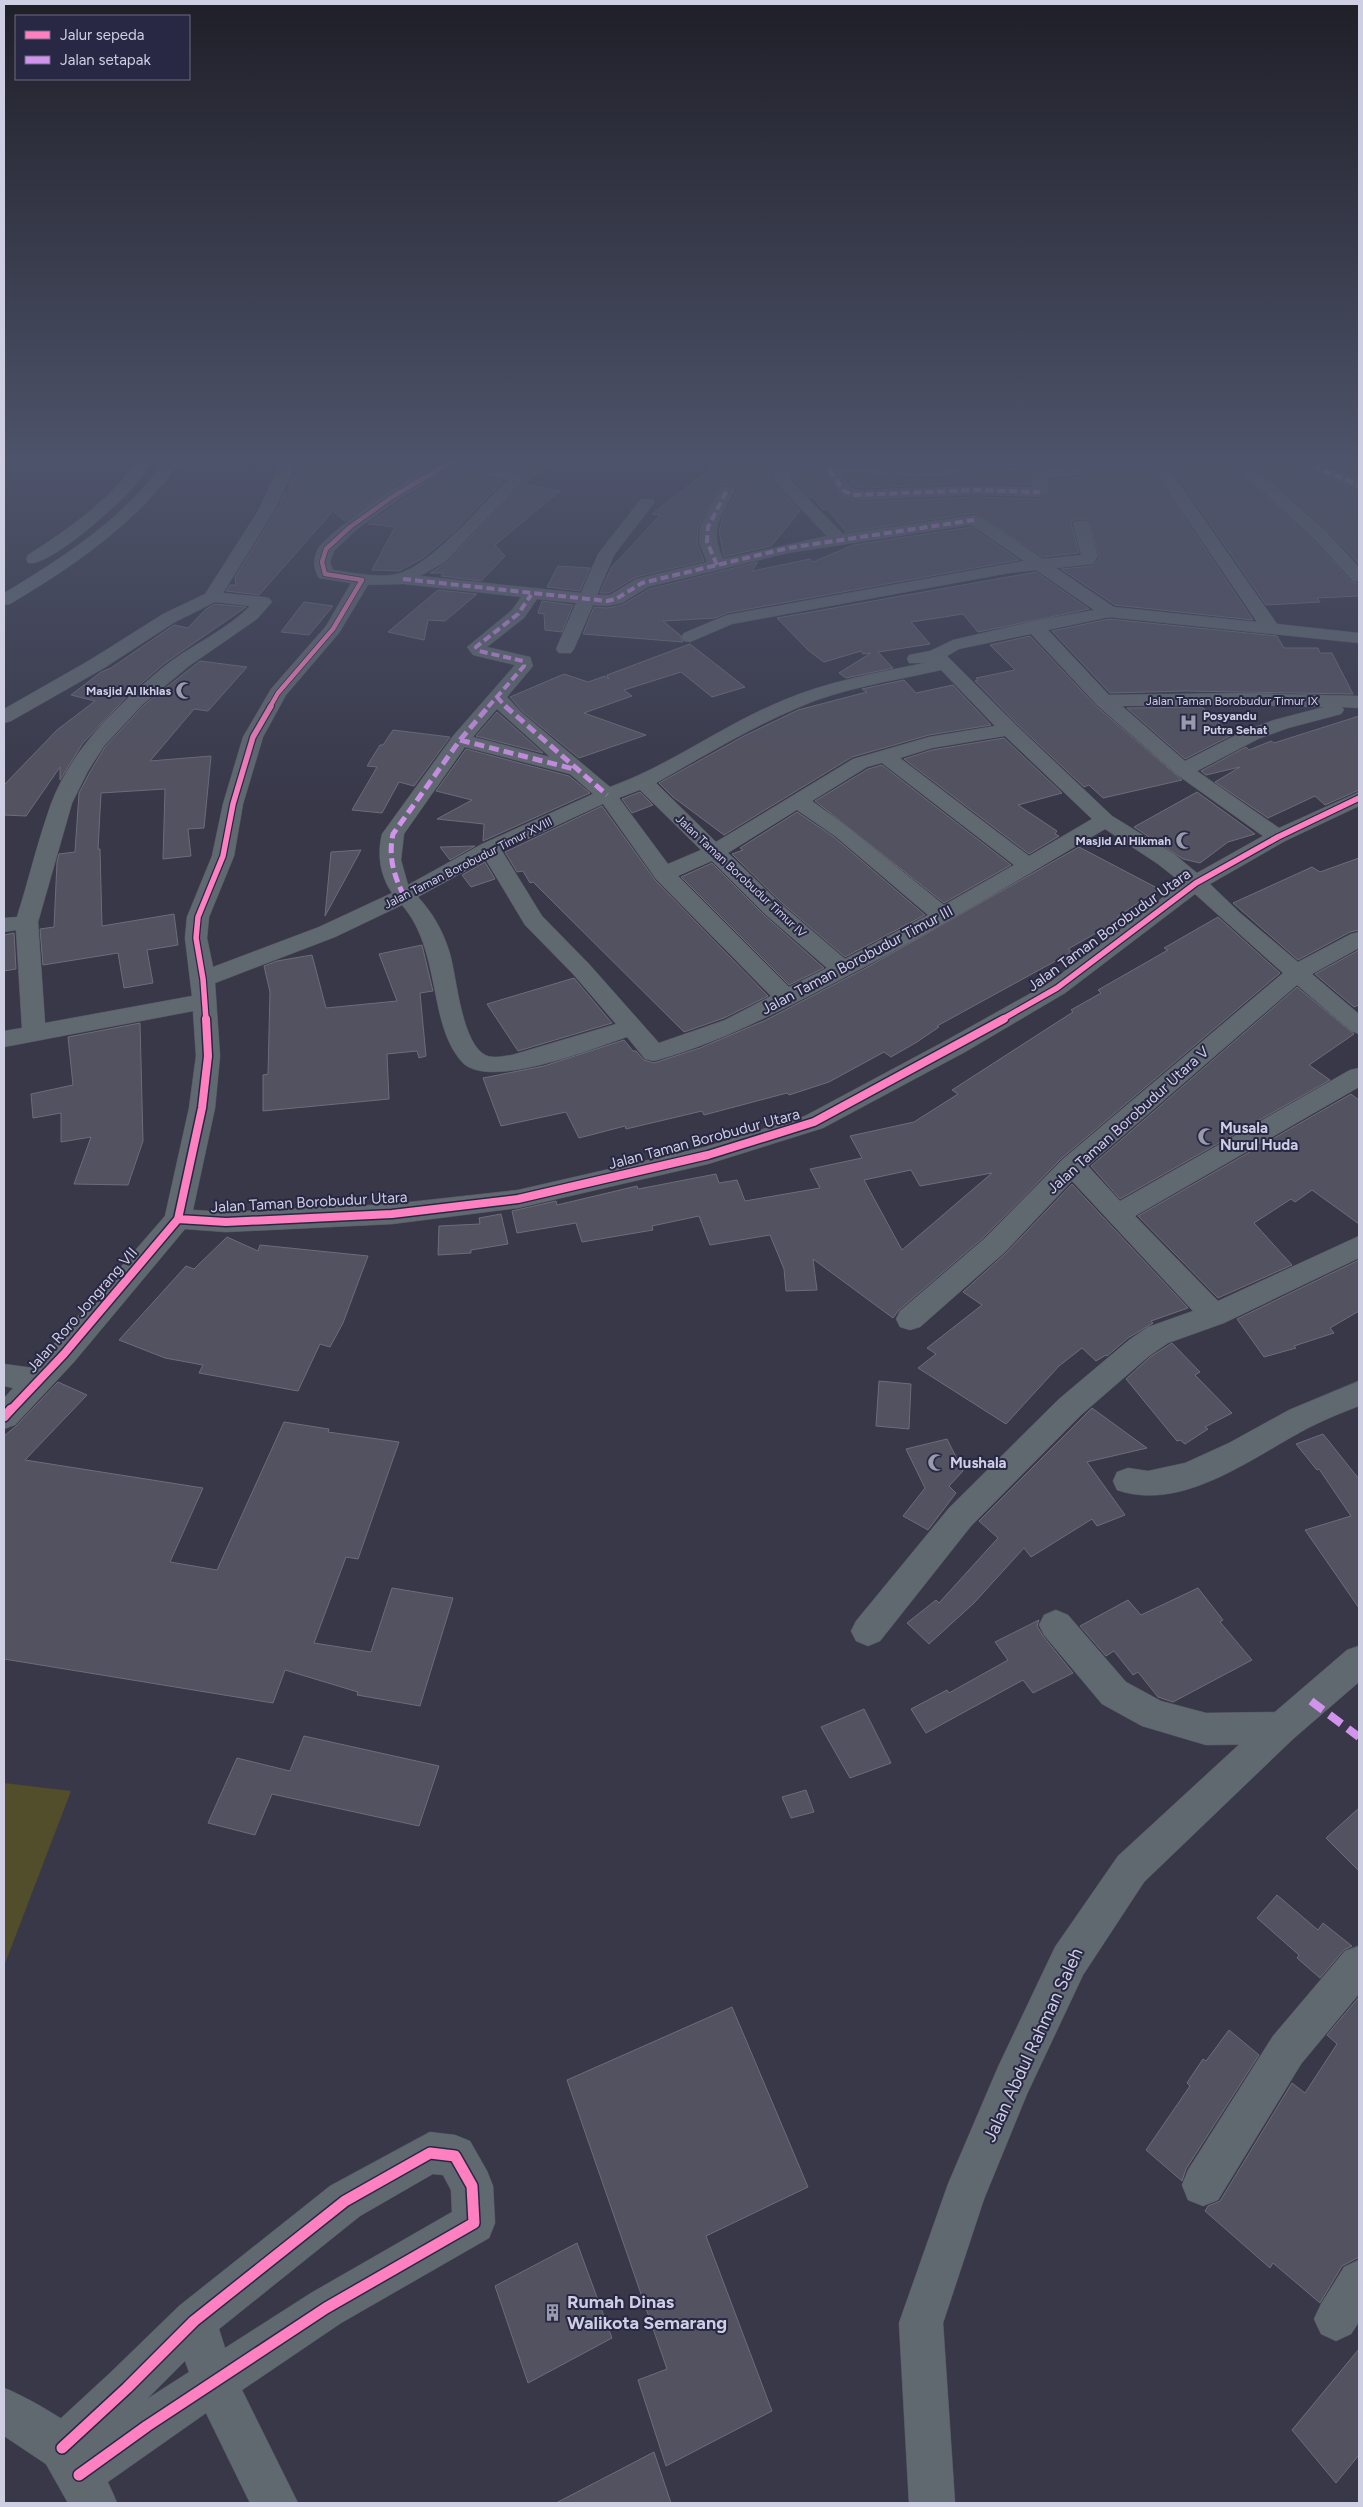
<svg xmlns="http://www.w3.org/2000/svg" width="1363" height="2507" viewBox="0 0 1363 2507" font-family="Figtree,sans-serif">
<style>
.green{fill:#524d2a}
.building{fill:#535260;stroke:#6e6c7a;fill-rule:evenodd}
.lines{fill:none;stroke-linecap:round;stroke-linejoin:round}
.minor-casing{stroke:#555563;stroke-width:1}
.tertiary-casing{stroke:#555563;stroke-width:1}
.motorway-casing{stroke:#555563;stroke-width:1}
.minor{fill:#616970;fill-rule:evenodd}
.tertiary{fill:#616970;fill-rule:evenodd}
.motorway{fill:#66737b;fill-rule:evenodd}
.quiet-far2{stroke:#d193ec;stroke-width:4;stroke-dasharray:8 4;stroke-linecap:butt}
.quiet-far1{stroke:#d193ec;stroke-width:5;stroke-dasharray:10 5;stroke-linecap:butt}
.quiet{stroke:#d193ec;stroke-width:8;stroke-dasharray:15 8;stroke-linecap:butt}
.cycleway-far4-casing{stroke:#282845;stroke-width:6}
.cycleway-far3-casing{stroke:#282845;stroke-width:8}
.cycleway-far2-casing{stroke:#282845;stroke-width:11}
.cycleway-far1-casing{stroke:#282845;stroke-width:12}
.cycleway-casing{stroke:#282845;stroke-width:14}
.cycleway-far4{stroke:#ff80c0;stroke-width:4.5}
.cycleway-far3{stroke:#ff80c0;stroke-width:5.5}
.cycleway-far2{stroke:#ff80c0;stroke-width:8}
.cycleway-far1{stroke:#ff80c0;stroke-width:9}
.cycleway{stroke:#ff80c0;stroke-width:11}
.labels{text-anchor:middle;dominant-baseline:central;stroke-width:4;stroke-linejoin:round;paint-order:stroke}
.far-poi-label{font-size:12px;font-weight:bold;fill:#cecfe3;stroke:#282845;text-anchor:end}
.far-street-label{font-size:12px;fill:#cecfe3;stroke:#282845}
.street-label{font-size:15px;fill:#cecfe3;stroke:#282845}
.poi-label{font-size:15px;font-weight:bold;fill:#cecfe3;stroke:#282845;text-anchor:start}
.near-street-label{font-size:18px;fill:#cecfe3;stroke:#282845}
.near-poi-label{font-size:18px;font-weight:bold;fill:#cecfe3;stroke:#282845;text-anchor:start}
</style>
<rect width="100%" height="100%" fill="#383849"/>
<path class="green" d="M4,1783L71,1791L4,1966Z"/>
<path class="building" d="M318,456H394L425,462L430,456H444L400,482L345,521L333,511L259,595L226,591L230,585H236L235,577L280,505L284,493L293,485H288L292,478Z
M470,456H561L524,484L560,491L495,545L505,556L481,581L441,576L444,573H430L446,563L526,480L517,471L468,459Z
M740,456H775L770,468L773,482L800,511L771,546L724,557L719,531L723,516L737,491L733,485H721L698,527L697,543L704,561L636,577L609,593H600L611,568L660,515L652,514L709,470L706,463L740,460Z
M795,456H1125L1127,458L1041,467L1031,474L1030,485L974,483L863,488L854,487L845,476L931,479L1033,471L1043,463L1033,457L931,465L793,462Z
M1201,456H1223L1312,539L1352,582L1359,584V596L1317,598L1320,602L1266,605L1174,472L1167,466L1192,463Z
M1244,456H1311L1304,465L1310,471L1359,492V564L1326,529Z
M1341,456H1359V477L1326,463Z
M454,469L503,481L454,532L423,558L399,571L372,570L395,527L368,524L399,502Z
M1144,470L1159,480L1253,620L1115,605L1061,569L1093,566L1100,557L1087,519H1075L1071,523L1079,553L1043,557L975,513L846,532L828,509L823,510L812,496L810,498L793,480L791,475L823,476L841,497L863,502L974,497L1040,499L1050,492L1051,480Z
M971,527L1019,560L727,613L715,618L663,621L680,635L683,642L583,634L594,607L607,608L622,605L649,589L758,562L752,571L810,559L813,562L853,545Z
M558,566L590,568L580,591L547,587Z
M1036,572L1089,609L978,632L963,614L911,622L930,644L878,652L893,668L846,678L839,673L871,653L863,654L861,651L824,662L809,651L777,618Z
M438,590L477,594L445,621L428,620L424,640L388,632Z
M542,601L573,605L562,632L545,630L544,614L538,613Z
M304,602L333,606L309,635L281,632Z
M215,604L246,607L165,663L130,693L83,743L60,780V767L26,816L4,815V785L57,730L95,701L71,695L101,672L111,668L174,625L188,628L206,609Z
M1109,619L1277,636L1284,648H1318L1320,653H1332L1353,694L1185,691L1110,693L1052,631Z
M1030,636L1096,706L1182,780L1103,798L1089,785L1084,787L1017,724L975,681L978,680L976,678L1015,670L990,645Z
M690,644L745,687L712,697L681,672L624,690L632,696L584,713L646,735L579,758L522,711L510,697L564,674L588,682L605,676L609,679L607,675Z
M200,661L247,667L208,711L194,709L150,761L211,756L204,828L188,829L191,856L163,859L165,789L101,793L98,849H100L102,926L174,914L178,945L147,950L153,983L124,988L118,953L43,965L40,929L54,927L57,862L59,854L75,852L79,793L90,772L105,747L144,705Z
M904,680L916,693L953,685L991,725L929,735L852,757L724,835L673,797L659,783L744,736L798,710L867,692L862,689Z
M1202,707L1232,735L1185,759L1127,708Z
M497,712L543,753L476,736Z
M1359,716V790L1325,805L1315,796L1268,818L1215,782L1240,767L1206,775L1201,771L1246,747L1249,750L1271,741L1274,743Z
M393,730L450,737L414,786L399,782L382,813L352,810L377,767L367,766L380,745H383Z
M1004,738L1062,793L1018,805L1057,831L1055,834L1059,836L1029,854L904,759L932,750Z
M466,749L569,776L590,793L483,841L484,824L437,819L472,800L436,791Z
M882,765L1011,865L944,903L815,801L868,769Z
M640,792L653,805L632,813L622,799Z
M1197,792L1255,834L1228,842L1200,863L1183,859L1134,827Z
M602,806L655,880L768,996L724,1018L684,1032L533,882L530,883L523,871L517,872L505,852Z
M797,812L834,837L925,915L845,957L782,903L732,854L743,850L740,848Z
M475,846L450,860L440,847Z
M1079,847L1159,889L1117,917L1121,919L1068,949L1072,952L937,1026L939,1027L917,1042L891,1057L884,1052L829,1082L789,1095L787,1093L704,1115L702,1111L626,1129L625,1126L579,1138L566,1112L501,1126L483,1078L544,1066L624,1040L633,1051H636L644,1060L654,1063L700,1048L766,1020L864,969Z
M361,850L325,916L331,852Z
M1359,858V930L1350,932L1298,960L1233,903L1312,867L1320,872Z
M485,862L495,879L471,887L462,875Z
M712,863L764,915L824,968L789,985L681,877Z
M1218,917L1280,973L1062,1158L984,1237L899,1310L893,1318L813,1259L817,1290L786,1291L784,1269L770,1235L710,1245L699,1216L652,1226L653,1230L582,1242L576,1223L517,1233L512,1211L556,1201L557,1205L637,1186L638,1189L716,1174L719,1183L737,1180L745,1201L820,1188L810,1169L862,1158L850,1136L914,1122L958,1094L952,1090L1073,1012L1071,1010L1101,993L1098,990L1168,950L1164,948ZM911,1170L920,1186L992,1173L902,1250L864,1180Z
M14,933L16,969L4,971V935Z
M422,945L433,991L420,993L426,1056L419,1058L417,1051L387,1054L389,1099L263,1111V1075L268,1074L270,992L264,966L277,961L312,955L326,1008L397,1001L379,954Z
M1359,950V1005L1354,1007L1315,974Z
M574,978L612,1023L518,1051L487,1004Z
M1297,987L1354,1034L1309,1065L1330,1080L1120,1199L1091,1166Z
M140,1023L143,1141L128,1185L74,1184L91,1137L61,1142V1113L33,1118L31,1094L73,1085L68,1037Z
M1351,1094L1359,1100V1224L1312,1190L1295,1202L1291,1199L1254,1223L1292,1265L1218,1298L1138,1216Z
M1072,1184L1188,1308L1151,1321L1153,1323L1128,1338L1107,1356L1106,1355L1096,1361L1082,1348L1059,1366L1006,1424L918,1368L936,1354L927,1348L982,1305L963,1292L1006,1253Z
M501,1214L508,1244L471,1250V1253L438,1255L439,1226L480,1224L479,1218Z
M227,1237L258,1251L260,1245L368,1256L343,1323L330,1347L320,1344L298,1391L199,1373L203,1365L165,1358L119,1340L186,1266L194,1269Z
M1359,1260V1311L1330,1328L1334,1333L1294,1346L1296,1348L1264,1357L1237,1319Z
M1172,1343L1200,1372L1195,1375L1232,1413L1205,1427L1208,1429L1185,1444L1180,1440L1177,1441L1126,1379L1150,1357Z
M879,1381L911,1384L909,1429L876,1426Z
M58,1382L87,1395L25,1460L203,1488L170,1562L217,1570L284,1422L329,1429L328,1432L399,1442L358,1559L346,1557L314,1643L371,1652L392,1588L453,1598L420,1706L357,1695L358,1692L285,1670L273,1703L4,1659V1436L16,1426Z
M1092,1408L1147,1448L1087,1462L1125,1515L1097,1526L1092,1519L1031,1557L1024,1548L974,1603L929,1644L907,1623L936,1600L939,1603L998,1538L979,1521Z
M1323,1434L1359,1479V1608L1305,1530L1351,1516L1319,1469L1317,1470L1296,1444Z
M947,1439L963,1471L949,1486L956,1493L928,1530L903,1516L925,1488L906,1449Z
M1198,1588L1223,1620L1220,1622L1252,1660L1173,1702L1158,1697L1138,1672L1133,1675L1114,1651L1106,1656L1080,1626L1128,1600L1141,1615Z
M1039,1620L1037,1626L1043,1636L1073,1673L1033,1693L1023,1680L926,1733L911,1709L947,1690L949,1693L1008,1660L995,1642Z
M864,1709L891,1763L850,1778L821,1727Z
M304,1736L439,1766L419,1826L272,1794L255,1835L208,1823L237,1758L290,1771Z
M806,1790L814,1812L791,1818L782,1797Z
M1359,1808V1871L1326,1838Z
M1277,1895L1318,1930L1323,1923L1352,1946L1344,1950L1320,1978L1297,1958L1299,1955L1257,1918Z
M1359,1997V2257L1342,2266L1320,2303L1273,2263L1270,2268L1205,2211L1208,2206L1220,2201L1292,2083L1305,2093L1337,2044L1327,2035Z
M732,2007L808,2187L706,2236L772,2411L666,2466L638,2380L667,2369L567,2080Z
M1229,2030L1259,2055L1186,2169L1182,2181L1146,2150L1190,2086L1187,2083L1203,2059L1206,2061Z
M577,2243L612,2338L528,2383L495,2286Z
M1359,2349V2455L1336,2483L1292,2430Z
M654,2452L671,2503H556Z"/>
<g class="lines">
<defs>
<path id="minor" d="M281,456H297L291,475L274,511L223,593L263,597L269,598L272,602L257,619L189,666L143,704L104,746L88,771L72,803L38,922L45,1023L192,996L185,938L187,917L212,856L223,804L243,737L271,689L326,626L351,583L319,578C313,569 313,558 318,549C326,532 430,462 449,456C455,455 463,456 468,456L465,460L517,473L524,480L445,562L420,576L581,593L598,554L641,499H653L655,502L614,555L597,595H610L636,579L707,562L699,542L700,527L721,487H733L735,490C721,518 709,527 723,559L827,536L775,482L772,468L777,456H793L790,464L931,467L1033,459L1041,464L1033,469L931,477L841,474L853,489L863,490L974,485L1032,487L1033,474L1041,469L1130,460L1127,456L1150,458L1199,456L1192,461L1163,465L1172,473L1277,624L1359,633V643L1109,617L1048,630L1109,695L1242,693L1359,696V708L1342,707L1344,710L1341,714L1288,728L1258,739L1197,771L1279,828L1359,792V806L1285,841L1210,884L1239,912L1298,962L1351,934L1359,932V948L1312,974L1359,1014V1034L1351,1031L1297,985L1088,1166L1120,1201L1350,1070L1359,1068V1087L1135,1216L1218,1301L1359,1236V1258L1224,1323L1168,1343L1149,1356L1081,1415L971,1526L880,1641L868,1646L856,1641L851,1631L856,1621L949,1508L1059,1399L1129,1340L1148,1327L1193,1311L1072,1181L1005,1252L920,1327L910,1330L900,1327L896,1319L900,1311L985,1238L1063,1159L1283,973L1195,894L1065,993L965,1052L823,1128L708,1164L518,1208L392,1224L226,1232L185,1229L74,1362L15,1425L4,1429V1398L13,1388L4,1386V1364L33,1368L165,1216L189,1108L196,1056L193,1011L4,1047V1031L22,1028L16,930L4,932V918L17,917C29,879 38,840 51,804C73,746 120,703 166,665C192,645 228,629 250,606L215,602L175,622L104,668L11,721L4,723V709L90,660L163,614L205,594L258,511L275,475ZM454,467L507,480C483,504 429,567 397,574C377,578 353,573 333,570L330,562L334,551L356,530L398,500ZM1145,468L1160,479L1257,622L1114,607L1056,568L1093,564L1098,556L1087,521H1075L1073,524L1081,555L1043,559L980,517L974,515L843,534L791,481L789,473L824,474L842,496L863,500L974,495L1040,497L1048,492L1049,478ZM971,525L1024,561L727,615L684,633L681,637L684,641L690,642L732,624L1009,573L1036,570L1094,610L1034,621L953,640L930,651L909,655L907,659L909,663H924C877,673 829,681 784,700C724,724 671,765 610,787L521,712L507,697L533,666L530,657L487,647L524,618L537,599L576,603L556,649L559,653H571L574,649L593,605L607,606L622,603L648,587L788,553ZM404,584L521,597L512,610L467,647L473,655L515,665L453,736L382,834C377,855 380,875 392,893L319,927L213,967L207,938L209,917L234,856L243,804L263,737L286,695L339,633L368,585ZM1031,634L1097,705L1176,774L1263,836L1197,873L1174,854L1112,816L1016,725L947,656L959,649ZM941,670L995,726L929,737L853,759L716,842L656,783C702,757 748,729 797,708C842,688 893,681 941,670ZM1242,705L1324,707L1274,720L1244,731L1185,761L1122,706ZM497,709L550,757L473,737ZM1005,736L1092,819L1029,856L900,758L932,748ZM465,747L570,774L593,794L482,844L408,885L401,860L404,834ZM882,763L1014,865L944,905L849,828L812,801L867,767ZM640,790L701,850L668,864L619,798ZM603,804L656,879L771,996L725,1020L659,1043L589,964L542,916L502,851ZM797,810L835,836L928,915L845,959L781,904L728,853ZM1105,829L1158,864L1182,883L1049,983L947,1040L805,1116L705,1147L518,1190L392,1204L226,1212L193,1210L215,1108L220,1056L215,983L335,937L402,905C422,928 428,957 434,986C439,1011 444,1043 463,1063C491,1090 594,1048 627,1037L645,1059L654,1061C716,1044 772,1015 828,986C922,938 1013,883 1105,829ZM486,860L525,925L573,974L616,1024L512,1055C502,1056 491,1060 482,1053C461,1036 457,980 450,954C444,933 433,913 418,897ZM712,861L765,914L827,968L789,987L678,876Z
M1225,456H1241L1325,530L1359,567V582L1353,581L1313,538Z
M1314,456H1330L1323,464L1359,479V490L1311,470L1306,465Z
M1359,1381V1406C1343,1412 1326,1419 1310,1427C1254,1456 1183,1513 1117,1490L1113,1481L1117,1472L1128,1468L1148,1471L1185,1463L1229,1443L1289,1410Z
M1056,1610L1068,1615L1126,1682L1161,1701L1206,1713L1281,1712L1293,1717L1298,1728L1293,1739L1281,1744L1206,1745L1142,1726L1102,1704L1044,1635L1039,1625L1044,1615Z
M1359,1946V1994L1301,2064L1218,2200L1203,2206L1188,2200L1182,2185L1188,2170L1273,2036L1345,1951Z
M430,2132L455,2135L470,2141L487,2171L493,2186L495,2223L489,2238L341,2323L242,2390L298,2503H250L206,2413L95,2491L79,2498L63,2491L56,2475L58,2469L46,2464L39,2448L46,2432L111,2372L179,2306L330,2186ZM433,2174L443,2175L451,2190L452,2212L311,2293L225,2348L219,2329L360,2216ZM185,2361L189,2372L147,2399Z
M1359,2260V2322L1351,2334L1336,2341L1321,2334L1314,2319L1321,2304L1344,2267Z"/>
<path id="tertiary" d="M1359,1646V1682L1293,1739L1144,1882L1083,1975L1027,2094L984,2199L943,2323L955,2503H909L899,2323L948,2184L998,2067L1055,1947L1118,1856L1269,1717L1347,1650Z
M4,2388C21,2394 65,2419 78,2431C88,2441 112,2489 117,2503H68L46,2464L4,2436Z"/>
<path id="motorway" d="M140,456H155C148,468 140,480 130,491C115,507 48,568 28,563L26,559L28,555C70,528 112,499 140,456Z
M169,456H184C140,521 77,564 10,604L4,605V593C66,556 127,516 169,456Z"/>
</defs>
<use href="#minor" class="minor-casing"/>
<use href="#tertiary" class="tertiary-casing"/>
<use href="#motorway" class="motorway-casing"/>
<use href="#minor" class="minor"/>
<use href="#tertiary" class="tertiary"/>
<use href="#motorway" class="motorway"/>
<path class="quiet-far2" d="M1323,456L1314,465L1316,467L1359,485
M829,470L844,491L853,495L974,490L1040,492
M717,565L707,542L708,527L727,490
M403,579L607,601L616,599L642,583L788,548L974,520
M497,697L506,707
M488,707L524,666L523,661L479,651L476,647L518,614L531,595"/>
<path class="quiet-far1" d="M505,706L607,795
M460,740L574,769
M404,896C394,876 388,857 393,834L460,740L489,706"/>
<path class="quiet" d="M1311,1701L1359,1737"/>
<defs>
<path id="cycleway-far4" d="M270,707L278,693L333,629L362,580L325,574L322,562L326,549L350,527L392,497L461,456"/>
<path id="cycleway-far3" d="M206,1020L203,979L196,938L198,917L223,856L233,804L253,737L271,706
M1001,1020L1057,988L1196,883L1278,837L1359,798"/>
<path id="cycleway-far2" d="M178,1219L226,1222L392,1214L518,1199L708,1155L814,1122L1004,1019
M10,1411L64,1354L178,1219L202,1108L208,1056L206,1019"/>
<path id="cycleway-far1" d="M4,1417L11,1409"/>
<path id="cycleway" d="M62,2448L127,2388L194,2321L345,2201L430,2153L455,2156L472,2186L474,2223L326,2308L147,2426L79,2475"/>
</defs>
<use href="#cycleway-far4" class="cycleway-far4-casing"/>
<use href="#cycleway-far3" class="cycleway-far3-casing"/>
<use href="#cycleway-far2" class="cycleway-far2-casing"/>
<use href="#cycleway-far1" class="cycleway-far1-casing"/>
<use href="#cycleway" class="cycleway-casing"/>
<use href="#cycleway-far4" class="cycleway-far4"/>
<use href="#cycleway-far3" class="cycleway-far3"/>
<use href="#cycleway-far2" class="cycleway-far2"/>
<use href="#cycleway-far1" class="cycleway-far1"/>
<use href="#cycleway" class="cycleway"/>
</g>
<linearGradient id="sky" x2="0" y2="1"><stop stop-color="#1f1f28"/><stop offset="0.57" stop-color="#4d536a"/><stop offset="1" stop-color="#4d536a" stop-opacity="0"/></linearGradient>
<rect width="1363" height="807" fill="url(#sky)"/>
<defs>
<symbol id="mosque-bare" viewBox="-9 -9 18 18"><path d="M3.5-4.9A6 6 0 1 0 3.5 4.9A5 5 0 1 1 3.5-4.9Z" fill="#9a9aad" stroke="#282845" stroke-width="2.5" paint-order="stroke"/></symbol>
<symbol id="hospital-bare" viewBox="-9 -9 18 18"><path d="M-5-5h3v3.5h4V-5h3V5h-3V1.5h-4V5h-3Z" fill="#9a9aad" stroke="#282845" stroke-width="2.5" paint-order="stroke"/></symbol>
<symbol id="building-bare" viewBox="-9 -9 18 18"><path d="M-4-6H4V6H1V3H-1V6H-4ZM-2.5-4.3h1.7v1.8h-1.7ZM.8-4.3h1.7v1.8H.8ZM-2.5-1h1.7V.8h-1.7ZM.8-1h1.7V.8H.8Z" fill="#9a9aad" stroke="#282845" stroke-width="2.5" paint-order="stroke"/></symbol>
</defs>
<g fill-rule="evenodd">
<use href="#mosque-bare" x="172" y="678" width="25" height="25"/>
<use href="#hospital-bare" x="1176" y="710" width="25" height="25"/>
<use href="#mosque-bare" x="1172" y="828" width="25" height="25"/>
<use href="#mosque-bare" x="1194" y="1124" width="25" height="25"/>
<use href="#mosque-bare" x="924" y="1450" width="25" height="25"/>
<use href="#building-bare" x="540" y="2300" width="25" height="25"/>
</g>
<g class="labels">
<g class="far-poi-label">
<text x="171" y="691">Masjid Al Ikhlas</text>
<text x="1203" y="716" text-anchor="start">Posyandu<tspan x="1203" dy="14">Putra Sehat</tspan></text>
<text x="1171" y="841">Masjid Al Hikmah</text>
</g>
<g class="far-street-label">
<text x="1232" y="701">Jalan Taman Borobudur Timur IX</text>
<text transform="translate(468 863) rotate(-27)">Jalan Taman Borobudur Timur XVIII</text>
<text transform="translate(741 876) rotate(43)">Jalan Taman Borobudur Timur IV</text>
</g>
<g class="street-label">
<text transform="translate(1109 930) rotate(-36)">Jalan Taman Borobudur Utara</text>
<text transform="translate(857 960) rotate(-28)">Jalan Taman Borobudur Timur III</text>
<text transform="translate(1128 1120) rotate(-42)">Jalan Taman Borobudur Utara V</text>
<text transform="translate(704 1139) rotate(-15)">Jalan Taman Borobudur Utara</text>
<text transform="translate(309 1202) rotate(-3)">Jalan Taman Borobudur Utara</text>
<text transform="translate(82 1310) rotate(-49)">Jalan Roro Jongrang VII</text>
</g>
<g class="poi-label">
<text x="1220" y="1128">Musala<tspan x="1220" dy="17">Nurul Huda</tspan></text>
<text x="950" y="1463">Mushala</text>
</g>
<g class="near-street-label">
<text transform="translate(1033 2045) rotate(-65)">Jalan Abdul Rahman Saleh</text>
</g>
<g class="near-poi-label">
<text x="567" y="2302">Rumah Dinas<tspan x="567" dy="21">Walikota Semarang</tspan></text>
</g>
</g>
<rect width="1363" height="2507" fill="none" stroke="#cecfe3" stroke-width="10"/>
<rect x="15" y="15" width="175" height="65" fill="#282845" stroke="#6a6b84"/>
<rect x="25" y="31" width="25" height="8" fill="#ff80c0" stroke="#6a6b84"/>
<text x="60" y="40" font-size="15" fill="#cecfe3">Jalur sepeda</text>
<rect x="25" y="56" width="25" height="8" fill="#d193ec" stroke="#6a6b84"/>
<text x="60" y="65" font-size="15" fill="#cecfe3">Jalan setapak</text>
</svg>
